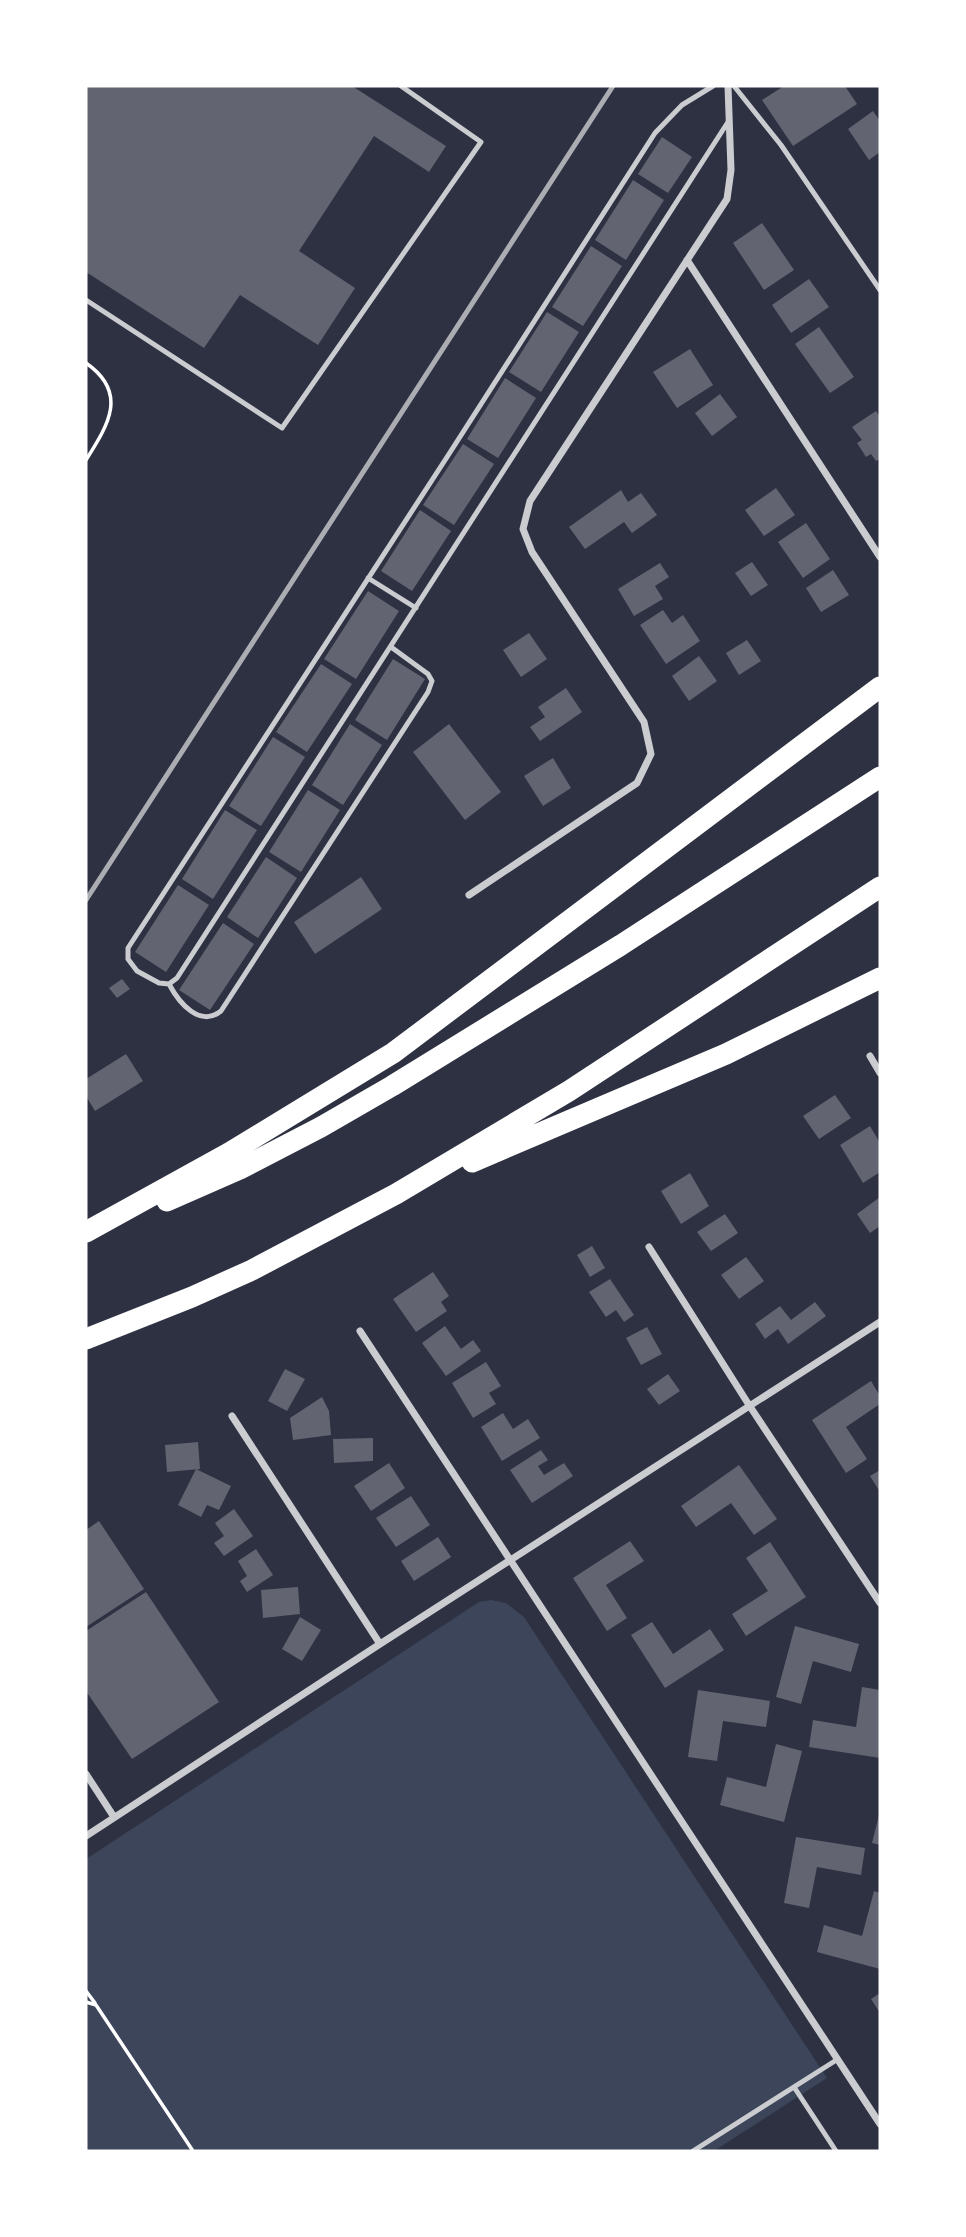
<svg xmlns="http://www.w3.org/2000/svg" width="966" height="2237" viewBox="0 0 966 2237" font-family="Overpass,sans-serif">
<style>
.green{fill:#3c4559}
.building{fill:#626471}
.lines{fill:none;stroke-linecap:round;stroke-linejoin:round}
.path{stroke:#fff;stroke-width:3.5}
.service{stroke:#caccd0;stroke-width:5}
.minor{stroke:#caccd0;stroke-width:7}
.motorway{stroke:#fff;stroke-width:21}
.rail{stroke:#abadb3;stroke-width:5}
</style>
<rect width="100%" height="100%" fill="#2d3142"/>
<path class="green" d="M491,1600L506,1603L524,1617L827,2078L714,2151H86V1859L479,1602Z"/>
<path class="building" d="M86,86H352L446,146L429,172L374,136L299,251L355,288L318,345L240,295L204,348L86,272Z
M784,86H845L857,104L793,146L762,100Z
M873,111L880,121V152L869,160L848,129Z
M662,137L692,157L668,193L638,174Z
M633,180L664,200L626,260L595,240Z
M762,223L794,270L764,290L733,243Z
M591,246L622,266L583,326L552,307Z
M809,279L829,307L791,333L772,305Z
M547,312L579,332L541,392L509,372Z
M819,327L854,377L830,393L795,344Z
M690,349L713,385L677,408L653,372Z
M505,378L536,398L498,458L467,439Z
M720,394L737,417L712,436L695,413Z
M876,411L880,417V459L876,461L871,454L866,457L857,443L862,440L852,427Z
M463,444L494,464L454,525L423,505Z
M776,488L795,515L764,536L745,510Z
M621,490L628,502L641,493L657,515L632,533L624,522L585,549L569,527Z
M420,510L451,531L412,591L381,571Z
M806,523L830,559L803,578L778,542Z
M752,562L768,585L751,596L735,573Z
M660,563L669,577L655,586L663,599L634,616L618,589Z
M833,570L849,595L821,612L806,588Z
M368,591L399,611L356,679L324,659Z
M663,610L672,623L683,615L700,641L666,664L640,625Z
M529,633L547,659L521,677L503,650Z
M747,640L761,661L739,675L726,653Z
M699,656L717,681L689,701L672,676Z
M393,659L425,679L387,740L355,720Z
M321,664L352,684L307,752L276,732Z
M566,688L582,712L540,741L530,727L545,717L538,707Z
M350,724L382,745L343,805L312,785Z
M449,724L501,792L465,820L413,752Z
M273,737L305,757L261,826L229,806Z
M553,758L571,788L543,806L524,776Z
M308,790L340,810L301,872L269,852Z
M225,810L257,830L213,899L182,879Z
M266,857L297,878L258,938L227,917Z
M361,877L382,909L315,954L294,922Z
M178,885L209,905L166,972L135,952Z
M223,923L254,944L210,1010L179,990Z
M122,979L130,989L117,998L109,988Z
M126,1054L143,1081L95,1111L86,1096V1079Z
M835,1095L851,1118L819,1139L803,1116Z
M870,1126L880,1143V1172L863,1183L840,1145Z
M690,1173L709,1206L681,1224L661,1191Z
M880,1197V1226L870,1233L857,1214Z
M725,1214L738,1233L711,1251L697,1232Z
M592,1246L605,1268L590,1277L577,1255Z
M746,1257L764,1281L739,1299L721,1275Z
M433,1272L449,1296L441,1302L447,1311L416,1332L393,1299Z
M610,1279L634,1315L624,1322L616,1310L606,1317L589,1292Z
M815,1302L826,1316L788,1344L778,1329L765,1339L755,1324L780,1306L791,1320Z
M445,1326L461,1349L473,1340L481,1351L446,1376L422,1343Z
M647,1327L662,1354L641,1365L626,1338Z
M486,1362L501,1386L489,1393L496,1404L473,1418L452,1383Z
M285,1369L305,1379L287,1411L268,1401Z
M668,1374L680,1391L659,1405L647,1389Z
M871,1381L880,1396V1404L846,1427L867,1459L846,1473L812,1420Z
M322,1397L329,1411L331,1435L293,1440L290,1418Z
M503,1413L513,1429L528,1419L540,1438L502,1461L481,1427Z
M373,1438V1461L334,1463L333,1439Z
M198,1442L200,1469L167,1472L165,1445Z
M541,1450L548,1460L538,1466L544,1475L564,1463L573,1476L532,1503L510,1470Z
M389,1463L405,1488L371,1511L354,1486Z
M739,1465L777,1519L754,1535L731,1503L696,1527L681,1506Z
M196,1469L231,1486L219,1510L207,1505L201,1517L178,1505Z
M880,1470V1492L870,1476Z
M411,1496L430,1525L396,1547L376,1518Z
M234,1509L253,1536L224,1556L214,1543L224,1536L215,1523Z
M99,1521L144,1589L86,1627V1530Z
M438,1537L451,1557L414,1581L401,1561Z
M630,1541L644,1561L606,1585L627,1618L607,1631L573,1578Z
M770,1542L806,1597L746,1636L732,1614L768,1591L746,1558Z
M256,1549L273,1575L247,1592L240,1581L247,1576L238,1561Z
M298,1587L300,1614L263,1618L261,1590Z
M146,1592L219,1702L132,1759L86,1691V1631Z
M300,1617L321,1630L302,1661L282,1649Z
M652,1622L673,1654L710,1629L724,1650L665,1688L631,1635Z
M795,1626L859,1644L851,1672L813,1661L801,1704L776,1697Z
M862,1687L880,1690V1758L809,1747L813,1720L856,1727Z
M698,1690L770,1701L766,1727L723,1721L717,1761L688,1757Z
M776,1744L802,1751L784,1822L720,1805L727,1777L766,1787Z
M879,1815H880V1845L872,1843Z
M796,1837L865,1848L861,1875L817,1867L809,1908L784,1903Z
M874,1891L880,1893V1969L817,1952L824,1925L862,1936Z
M880,1993V2013L871,1999Z"/>
<g class="lines">
<path class="path" d="M86,363C129,393 108,425 86,460
M86,1991L95,2003
M86,2002L96,2005L193,2151"/>
<path class="service" d="M713,86L682,105L655,133L449,454L128,948V959L137,971L159,983L169,984L177,978L728,122
M734,86L781,145L880,290
M86,300L282,428L481,142L401,86
M368,578L416,608
M169,984C179,1003 200,1028 221,1011L428,692L432,681L428,674L391,647
M794,2087L836,2151
M693,2151L838,2059"/>
<path class="minor" d="M687,260L880,557
M469,895L637,783L651,754L644,722L532,552L523,529L530,501L727,199L731,170L728,86
M870,1056L880,1073
M649,1247L749,1405L880,1603
M360,1331L880,2124
M232,1416L380,1644
M86,1774L114,1817
M86,1836L380,1644L880,1322"/>
<path class="motorway" d="M472,1162L726,1054L880,978
M167,1201L240,1169L321,1127L392,1086L621,945L880,777
M86,1232L229,1153L393,1053L880,687
M86,1339L192,1297L252,1270L396,1194L569,1091L880,887"/>
<path class="rail" d="M86,900L613,86"/>
</g>
<rect width="966" height="2237" fill="none" stroke="#ffffff" stroke-width="175"/>
</svg>
